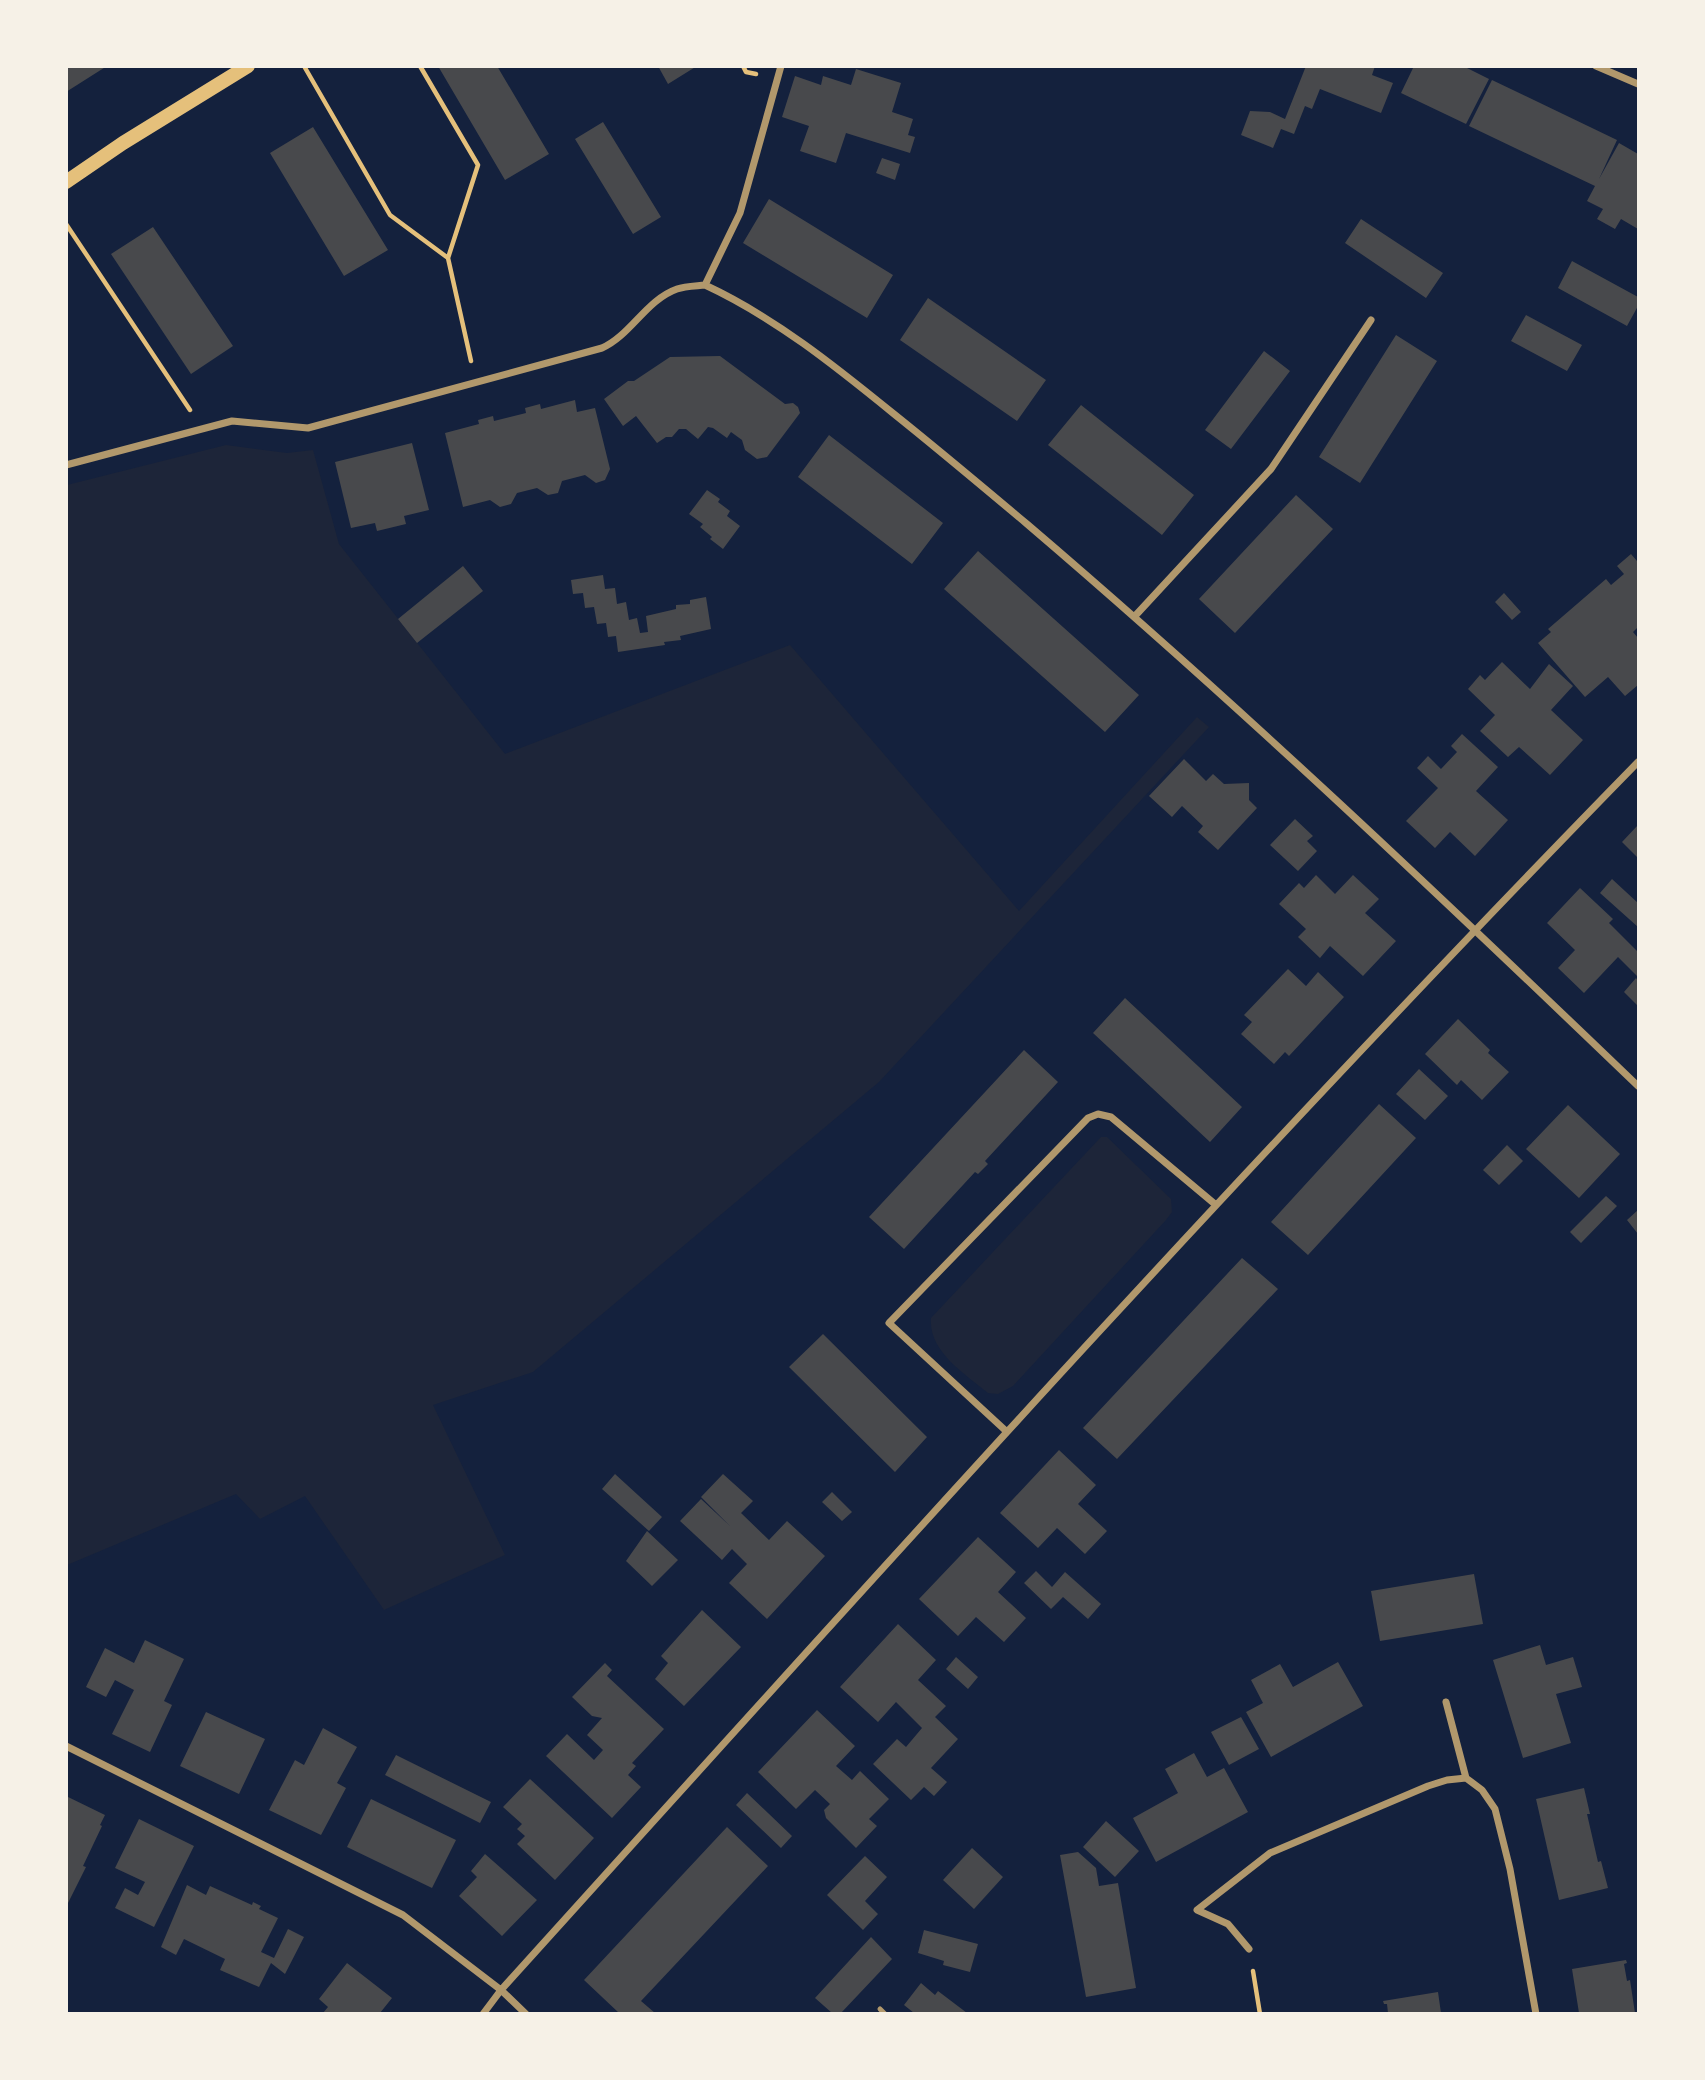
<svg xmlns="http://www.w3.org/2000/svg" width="1705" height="2080" viewBox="0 0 1705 2080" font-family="'Asap Condensed',sans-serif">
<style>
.green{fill:#1d2539}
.building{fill:#48494c}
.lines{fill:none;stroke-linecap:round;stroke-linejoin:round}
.path{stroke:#e5c07b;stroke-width:4.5}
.service{stroke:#b1986c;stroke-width:5}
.minor{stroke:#b1986c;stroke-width:7}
.secondary{stroke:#e5c07b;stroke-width:14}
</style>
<rect width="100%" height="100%" fill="#14213d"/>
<path class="green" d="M226,445L287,453L313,450L339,544L505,754L790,645L1019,911L1197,717L1209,727L879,1082L533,1372L433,1405L505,1555L384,1610L305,1496L260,1519L236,1494L67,1565V485Z
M1101,1137H1107L1171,1199L1172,1212L1166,1220L1013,1386L998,1394L988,1393C965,1374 928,1351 931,1318Z"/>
<path class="building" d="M66,66H107L66,92Z
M438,66H497L549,154L505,180Z
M658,66H697L668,84Z
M1306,66H1375L1372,75L1393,83L1381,113L1320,89L1312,109L1305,106L1294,134L1281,129L1273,148L1241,135L1250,111L1270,112L1285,119Z
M1414,66H1463L1489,79L1466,124L1401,93Z
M856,69L901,83L892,112L913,119L908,135L915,137L910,153L846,133L836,163L800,151L809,126L782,117L795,76L821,85L823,76L851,85Z
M1492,80L1617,140L1599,179L1619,143L1638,154V229L1621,219L1615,229L1597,219L1603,209L1587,201L1595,186L1469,126Z
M603,122L661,217L633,234L575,139Z
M313,127L388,250L344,276L270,153Z
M882,158L900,164L895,180L876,173Z
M769,199L893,275L867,318L743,243Z
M1361,219L1443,273L1426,298L1345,243Z
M153,227L233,346L191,374L111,254Z
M1572,261L1638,297V306L1627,326L1558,288Z
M928,298L1046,380L1017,421L900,340Z
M1526,315L1582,345L1567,371L1511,341Z
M1396,335L1437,361L1360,483L1319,457Z
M1264,351L1290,371L1231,449L1205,430Z
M720,356L785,404L793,403L798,407L800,413L767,457L757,459L745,450L742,440L731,432L727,438L713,428L708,427L698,439L686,429H679L672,437H666L657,443L636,416L623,426L604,399L628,381H634L670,357Z
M575,400L577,412L595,408L610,469L605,480L596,483L585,475L562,481L558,493L548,495L537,488L517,493L511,504L500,507L490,500L463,507L445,433L479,424L478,420L493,416L494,421L526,413L525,408L540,404L541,409Z
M1081,405L1194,495L1162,535L1048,445Z
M829,435L943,523L912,564L798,477Z
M412,443L429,510L404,516L406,524L377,531L375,523L351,528L335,462Z
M707,490L720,499L718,502L730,511L727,516L740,526L723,549L710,539L712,537L700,527L703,524L689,514Z
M1296,495L1333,529L1235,633L1199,599Z
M978,551L1139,695L1105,732L944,589Z
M1631,554L1637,561L1638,559V587L1637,588L1638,590V627L1633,632L1638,638V685L1625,696L1608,677L1585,697L1538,643L1551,632L1548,629L1606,579L1611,585L1624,574L1617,566Z
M463,566L483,591L417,643L398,619Z
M603,575L605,589L615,588L617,604L626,602L629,620L637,618L640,633L648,632L646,616L676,609V605L690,604V600L706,597L711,629L680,636L681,640L664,642L665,645L618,652L616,636L608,637L606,623L597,624L594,607L585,608L583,593L573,594L571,580Z
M1504,593L1521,612L1512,620L1495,602Z
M1502,662L1530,689L1549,664L1573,686L1551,710L1583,740L1550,775L1519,747L1508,757L1480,731L1495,715L1468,689L1480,675L1485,680Z
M1462,734L1498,767L1476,791L1508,820L1475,856L1450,832L1435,848L1406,821L1438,788L1417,768L1428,756L1441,769L1457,752L1451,746Z
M1184,759L1206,781L1213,774L1224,784L1249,783V800L1257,808L1218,850L1198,832L1203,826L1182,806L1172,817L1149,796Z
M1295,819L1313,836L1307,841L1317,851L1298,871L1270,845Z
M1638,825V858L1622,842Z
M1316,875L1335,894L1353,875L1379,899L1365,913L1396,941L1363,976L1330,946L1320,958L1298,937L1306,929L1279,904L1299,883L1304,888Z
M1612,879L1638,903V927L1600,893Z
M1580,888L1613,919L1609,923L1638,952V977L1618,957L1584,993L1558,968L1575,950L1547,923Z
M1288,969L1306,986L1318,972L1344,997L1289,1056L1285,1052L1274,1064L1241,1034L1252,1022L1244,1015Z
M1636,978L1638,981V1006L1624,992Z
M1125,998L1242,1107L1210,1142L1093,1033Z
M1458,1019L1490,1050L1488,1053L1509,1072L1482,1100L1461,1080L1457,1085L1425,1054Z
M1024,1050L1058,1082L985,1161L988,1164L978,1174L975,1172L904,1249L869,1217Z
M1419,1069L1448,1096L1425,1120L1396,1094Z
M1379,1104L1416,1138L1308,1255L1271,1222Z
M1568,1105L1620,1154L1579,1198L1526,1149Z
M1507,1145L1523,1161L1499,1185L1483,1170Z
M1606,1196L1617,1206L1581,1243L1570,1232Z
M1638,1210V1234L1627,1220Z
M1242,1258L1278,1289L1117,1459L1083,1428Z
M823,1334L927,1437L895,1472L789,1367Z
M1059,1450L1096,1485L1078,1504L1107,1531L1085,1554L1057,1528L1038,1548L1000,1513Z
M615,1474L662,1517L649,1531L602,1489Z
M723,1474L753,1501L741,1513L769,1540L787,1521L825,1556L767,1619L729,1583L747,1564L732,1549L722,1560L680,1521L701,1499L730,1526L701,1497Z
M832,1492L852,1512L842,1521L822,1502Z
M647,1531L678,1560L652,1586L626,1561Z
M978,1537L1016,1572L998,1592L1026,1618L1004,1642L976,1617L958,1636L919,1599Z
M1036,1571L1052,1587L1065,1572L1101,1604L1088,1619L1063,1597L1051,1609L1024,1583Z
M1474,1574L1483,1624L1380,1641L1371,1591Z
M702,1610L741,1647L684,1706L655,1679L668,1663L661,1656Z
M898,1624L936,1660L918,1680L946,1706L935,1717L958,1739L931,1768L947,1782L934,1796L924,1787L911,1800L873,1764L897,1739L906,1747L922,1728L896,1702L878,1722L840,1687Z
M145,1640L184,1659L164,1701L172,1705L150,1752L112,1734L134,1690L115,1680L106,1697L86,1687L105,1648L134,1663Z
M1540,1645L1546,1665L1573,1657L1582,1687L1556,1694L1571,1743L1523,1758L1493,1660Z
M956,1657L978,1677L968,1689L946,1669Z
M1338,1662L1363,1706L1271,1757L1246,1712L1263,1703L1251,1680L1280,1664L1293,1687Z
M605,1663L612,1670L607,1676L664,1729L632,1763L636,1766L628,1775L641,1787L612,1818L546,1756L567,1734L594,1760L603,1750L587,1735L602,1718L592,1716L572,1697Z
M817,1710L855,1746L836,1766L852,1780L860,1771L889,1799L869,1819L877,1826L856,1848L826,1818L824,1810L830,1804L815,1790L796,1809L758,1772Z
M206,1712L265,1739L239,1794L180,1766Z
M1241,1717L1259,1749L1229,1765L1211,1732Z
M323,1728L357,1747L337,1783L346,1788L321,1835L269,1810L295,1760L304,1765Z
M1194,1753L1207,1777L1224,1768L1248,1812L1156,1862L1133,1818L1178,1793L1165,1769Z
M396,1755L491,1802L480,1823L385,1775Z
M530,1779L594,1838L555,1880L517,1844L525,1836L517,1829L522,1824L503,1807Z
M1584,1788L1590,1814H1587L1598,1862L1601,1861L1608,1888L1559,1900L1536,1799Z
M747,1793L792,1836L781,1848L736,1805Z
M66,1796L105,1815L100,1825L102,1826L83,1866L86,1867L66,1907Z
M371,1799L456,1840L432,1888L347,1847Z
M139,1819L194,1846L154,1927L115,1908L125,1888L138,1895L145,1882L115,1868Z
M1106,1821L1139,1851L1115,1877L1083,1847Z
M727,1827L768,1866L641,2001L655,2013H619L584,1980Z
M972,1848L1003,1877L974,1909L943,1880Z
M1078,1852L1096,1868L1099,1886L1118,1883L1136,1988L1086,1997L1060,1855Z
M485,1854L537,1900L502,1936L459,1896L477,1877L471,1871Z
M865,1856L887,1877L865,1901L878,1914L863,1930L827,1895Z
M187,1885L206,1895L210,1886L252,1905L253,1902L261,1906L259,1909L278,1918L261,1952L274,1958L288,1929L304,1937L285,1974L271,1963L259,1987L220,1970L225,1959L184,1939L176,1955L161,1947Z
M924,1930L978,1944L970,1972L943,1965L944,1961L918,1953Z
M871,1937L892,1959L841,2013H832L815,1998Z
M1626,1960L1627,1963L1624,1964L1627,1981L1630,1980L1635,2013H1579L1572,1969Z
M347,1963L392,1998L380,2013H323L328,2007L319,1999Z
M921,1983L935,1995L938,1991L967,2013H914L904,2005Z
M1438,1992L1441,2013H1388L1387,2004H1384L1383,2001Z"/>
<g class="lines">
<path class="path" d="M304,66L390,215L448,258
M420,66L478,165L448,258L471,361
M743,66L746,72L756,74
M66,224L190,410
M1253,1971L1260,2014"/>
<path class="service" d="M880,2009L885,2014"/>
<path class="minor" d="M1596,66L1638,84
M705,285C774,317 835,366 894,414C939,450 983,487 1027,524C1238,704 1439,895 1638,1086
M705,285L740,213L781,66
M66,465L232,421L308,428L602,348C631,335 646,300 677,289C685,286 696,286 705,285
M1135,616L1271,469L1371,320
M1006,1431L889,1323L1088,1118L1098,1114L1111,1117L1216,1205
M1446,1702L1466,1778
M66,1746L403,1915L501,1990L526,2014
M1249,1949L1228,1924L1197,1910L1270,1853L1428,1786L1447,1780L1466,1778L1482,1790L1495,1809L1510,1869L1536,2014
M483,2014L501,1990C875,1576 1248,1161 1638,762"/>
<path class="secondary" d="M66,182L123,143L248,66"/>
</g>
<rect width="1705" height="2080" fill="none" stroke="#f6f1e7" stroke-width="136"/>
</svg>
